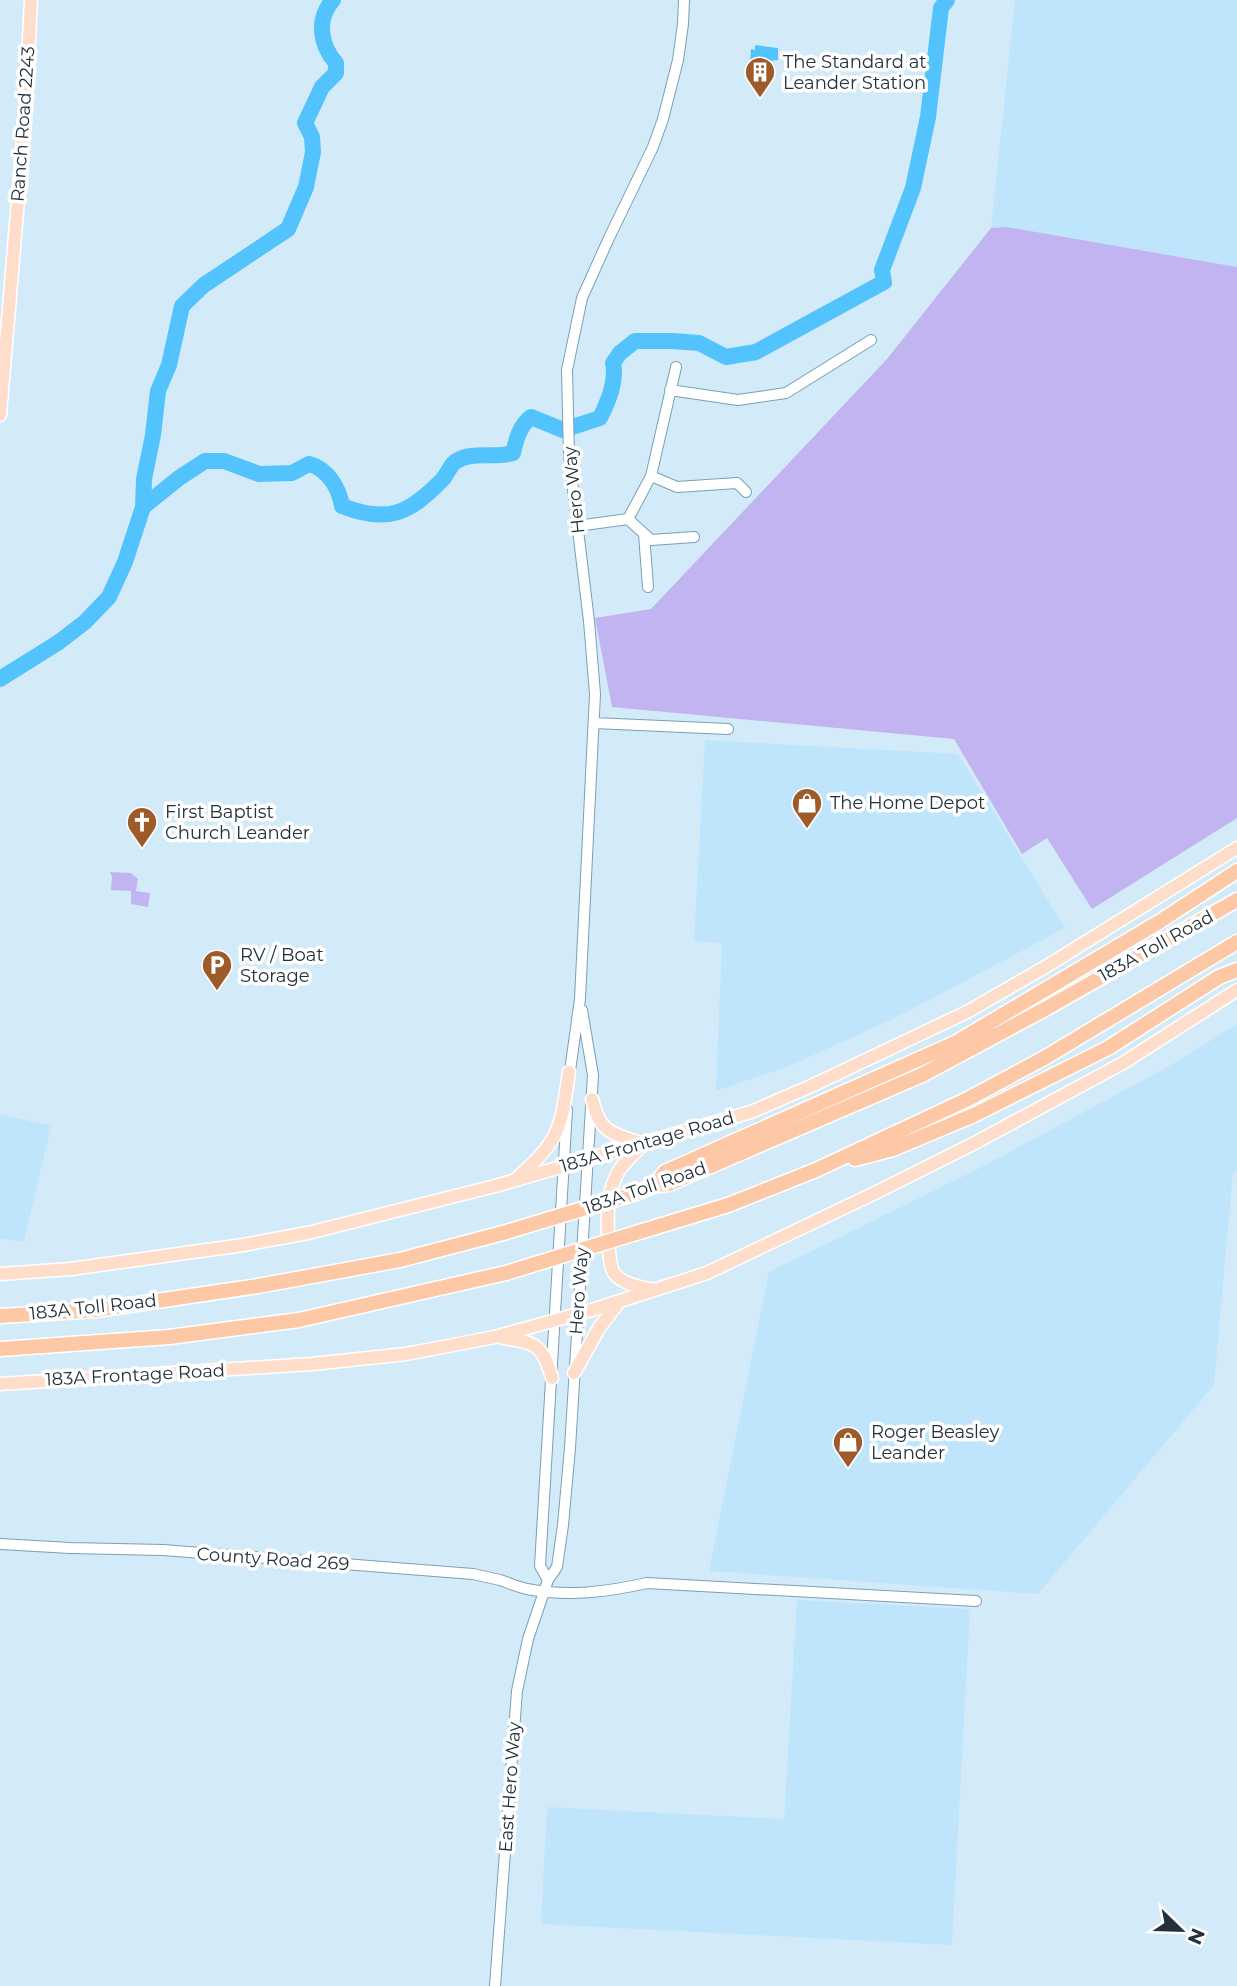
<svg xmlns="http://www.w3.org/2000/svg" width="1237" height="1986" font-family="Montserrat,sans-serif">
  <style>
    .built { fill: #bfe5fc }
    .green { fill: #c1b4f0 }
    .water { fill: #52c3fd }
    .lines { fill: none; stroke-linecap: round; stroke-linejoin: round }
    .river { stroke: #52c3fd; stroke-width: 16 }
    .minor-casing { stroke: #7a9fb6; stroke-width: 12 }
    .major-casing { stroke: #fff; stroke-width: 15 }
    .highway-casing { stroke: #fff; stroke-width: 17 }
    .minor { stroke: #fff; stroke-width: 10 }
    .major { stroke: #fedeca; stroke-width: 12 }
    .highway { stroke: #fdc8a6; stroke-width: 14 }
    .highway-bridge-casing { stroke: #fff; stroke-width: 17; stroke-linecap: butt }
    .highway-bridge { stroke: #fdc8a6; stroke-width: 14 }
    .labels { text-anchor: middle; stroke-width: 7; stroke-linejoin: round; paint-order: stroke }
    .poi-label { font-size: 18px; fill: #22313b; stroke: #fff; text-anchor: start }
    .street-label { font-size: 18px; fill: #22313b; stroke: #fff }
  </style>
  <rect width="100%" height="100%" fill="#d3ebf9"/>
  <path class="built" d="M1015,0h222v267l-230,-40 -16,1z
    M705,740l253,14 107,174 -170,90 -106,48 -73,25 6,-148 -28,-2z
    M1237,1024v147l-4,1 -19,213 -176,209 -329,-23 60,-299 209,-103 188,-101z
    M0,1114l51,12 -27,115 -24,-2z
    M797,1600l173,9 -18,336 -411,-21 6,-117 237,12z"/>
  <path class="green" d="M1007,227l230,40v551l-145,91 -45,-71 -25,16 -68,-115 -342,-32 -17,-89 56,-9 236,-250 104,-131z
    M110,872l21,1 7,6 -2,12 14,2 -2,14 -17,-3v-13l-20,-1 1,-13z"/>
  <path class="water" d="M755,45l23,3v12l-28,3 1,-14 4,1z"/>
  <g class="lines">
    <path class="river" d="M143,507l36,-29 26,-17h19l35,13 33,-1 17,-9c19,5 30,24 33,42 46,18 67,8 101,-27 4,-5 7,-13 12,-17 16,-12 41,-3 58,-9 3,-13 7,-28 18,-36l32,13 37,-12c8,-16 17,-37 13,-55l7,-10 15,-12h37l27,2 27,14 30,-5 128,-70 -2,-12 31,-82 15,-71 13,-109 6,-8
      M0,679l59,-37 26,-20 24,-25 16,-35 18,-55 1,-28 9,-44 5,-44 11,-26 13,-59 22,-21 84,-56 18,-42 7,-35 -1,-15 -7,-14 17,-36 14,-14v-10c-16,-18 -20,-44 -3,-63"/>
    <g class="minor-casing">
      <path id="minor" d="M670,390l68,10 48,-7 85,-53
        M651,476l26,11 60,-4 9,9
        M628,519l23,21 43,-3
        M577,526l51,-7 23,-43 25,-109
        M644,534l4,53
        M594,723l134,6
        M569,1078l11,-79 15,-305 -6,-73 -20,-165 -2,-86 15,-72 27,-60 44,-91 10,-28 15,-59 5,-36 1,-24
        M0,1544l70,4 93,2 310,24c9,2 18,4 27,6 9,3 17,7 27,9 41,8 80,3 120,-6l329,18
        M548,1580l-8,-14 27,-456
        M495,1986l22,-295 11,-52 20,-59 9,-13 6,-42 7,-77 23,-373 -11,-65"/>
    </g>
    <g class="major-casing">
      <path id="major" d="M0,415l25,-299 6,-116
        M592,1099c8,35 20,34 51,45
        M643,1144c-8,9 -19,18 -25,28 -4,8 -7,17 -9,26 -2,13 -2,65 5,75 9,12 27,14 40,17
        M518,1177c43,-37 43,-51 51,-105
        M0,1274l71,-5 172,-24 65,-12 187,-47 256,-74 58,-25 158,-75 80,-46 190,-118
        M503,1338c32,4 40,7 49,40
        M574,1373l25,-45 20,-26
        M0,1384l312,-20 94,-10 89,-17 97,-27 115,-37 170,-81 94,-47 152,-82 114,-73"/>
    </g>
    <g class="highway-casing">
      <path id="highway" d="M855,1159l38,-10 81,-34 134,-67 111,-71 18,-7
        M655,1185l10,-13 290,-129 204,-121 78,-51
        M639,1192l16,-7 14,-1 253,-109 123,-66 192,-109
        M636,1233l92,-28 88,-35 152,-71 78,-42 191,-115
        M0,1316l96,-6 162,-24 142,-26 103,-27
        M0,1349l169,-12 130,-17 207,-47"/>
    </g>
    <use href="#minor" class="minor"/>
    <use href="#major" class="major"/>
    <use href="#highway" class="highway"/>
    <g class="highway-bridge-casing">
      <path id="highway-bridge" d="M503,1233l136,-41
        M506,1273l130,-40"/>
    </g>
    <use href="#highway-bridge" class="highway-bridge"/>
  </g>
  <defs>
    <g id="building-pin" transform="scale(1.575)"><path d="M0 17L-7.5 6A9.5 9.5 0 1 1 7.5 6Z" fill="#9d5b29" stroke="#fff"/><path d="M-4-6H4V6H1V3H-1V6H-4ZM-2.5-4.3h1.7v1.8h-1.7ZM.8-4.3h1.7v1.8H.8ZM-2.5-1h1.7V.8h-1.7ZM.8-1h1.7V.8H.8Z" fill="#fff"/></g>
    <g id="shop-pin" transform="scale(1.575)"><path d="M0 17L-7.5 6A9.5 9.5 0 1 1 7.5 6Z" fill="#9d5b29" stroke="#fff"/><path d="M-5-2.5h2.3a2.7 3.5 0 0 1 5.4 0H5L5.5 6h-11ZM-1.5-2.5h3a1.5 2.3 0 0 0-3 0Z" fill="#fff"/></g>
    <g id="church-pin" transform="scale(1.575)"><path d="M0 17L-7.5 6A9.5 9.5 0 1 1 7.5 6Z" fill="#9d5b29" stroke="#fff"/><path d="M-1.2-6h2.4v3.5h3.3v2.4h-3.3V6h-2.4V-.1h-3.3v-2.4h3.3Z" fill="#fff"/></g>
    <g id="parking-pin" transform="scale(1.575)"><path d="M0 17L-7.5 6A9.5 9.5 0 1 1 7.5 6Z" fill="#9d5b29" stroke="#fff"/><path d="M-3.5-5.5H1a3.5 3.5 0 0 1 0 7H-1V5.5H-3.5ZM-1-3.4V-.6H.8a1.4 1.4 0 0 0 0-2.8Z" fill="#fff"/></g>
  </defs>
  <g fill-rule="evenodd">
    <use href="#building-pin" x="760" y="72"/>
    <use href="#shop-pin" x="807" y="803"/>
    <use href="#church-pin" x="142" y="822"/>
    <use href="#parking-pin" x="217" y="965"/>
    <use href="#shop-pin" x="848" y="1442"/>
  </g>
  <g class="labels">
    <g class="poi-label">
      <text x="783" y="68">The Standard at<tspan x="783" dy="21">Leander Station</tspan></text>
      <text x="830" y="809">The Home Depot</text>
      <text x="165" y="818">First Baptist<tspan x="165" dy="21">Church Leander</tspan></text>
      <text x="240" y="961">RV / Boat<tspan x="240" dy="21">Storage</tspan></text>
      <text x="871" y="1438">Roger Beasley<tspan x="871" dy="21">Leander</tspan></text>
    </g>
    <g class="street-label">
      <text transform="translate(23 124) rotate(-86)" y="6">Ranch Road 2243</text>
      <text transform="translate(574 490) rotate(-96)" y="6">Hero Way</text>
      <text transform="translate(1156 946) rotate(-29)" y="6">183A Toll Road</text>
      <text transform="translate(647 1142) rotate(-16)" y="6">183A Frontage Road</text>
      <text transform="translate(645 1188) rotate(-19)" y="6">183A Toll Road</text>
      <text transform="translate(579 1291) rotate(-86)" y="6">Hero Way</text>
      <text transform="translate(93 1307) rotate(-6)" y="6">183A Toll Road</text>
      <text transform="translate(135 1375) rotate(-3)" y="6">183A Frontage Road</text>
      <text transform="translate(273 1559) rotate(4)" y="6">County Road 269</text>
      <text transform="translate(510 1787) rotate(-86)" y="6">East Hero Way</text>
    </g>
  </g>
  <g transform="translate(1181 1930) rotate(113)" stroke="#ffffff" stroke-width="5" paint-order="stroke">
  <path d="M0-5L12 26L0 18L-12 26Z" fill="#22313b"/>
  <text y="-10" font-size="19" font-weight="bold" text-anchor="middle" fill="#22313b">N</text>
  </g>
</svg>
